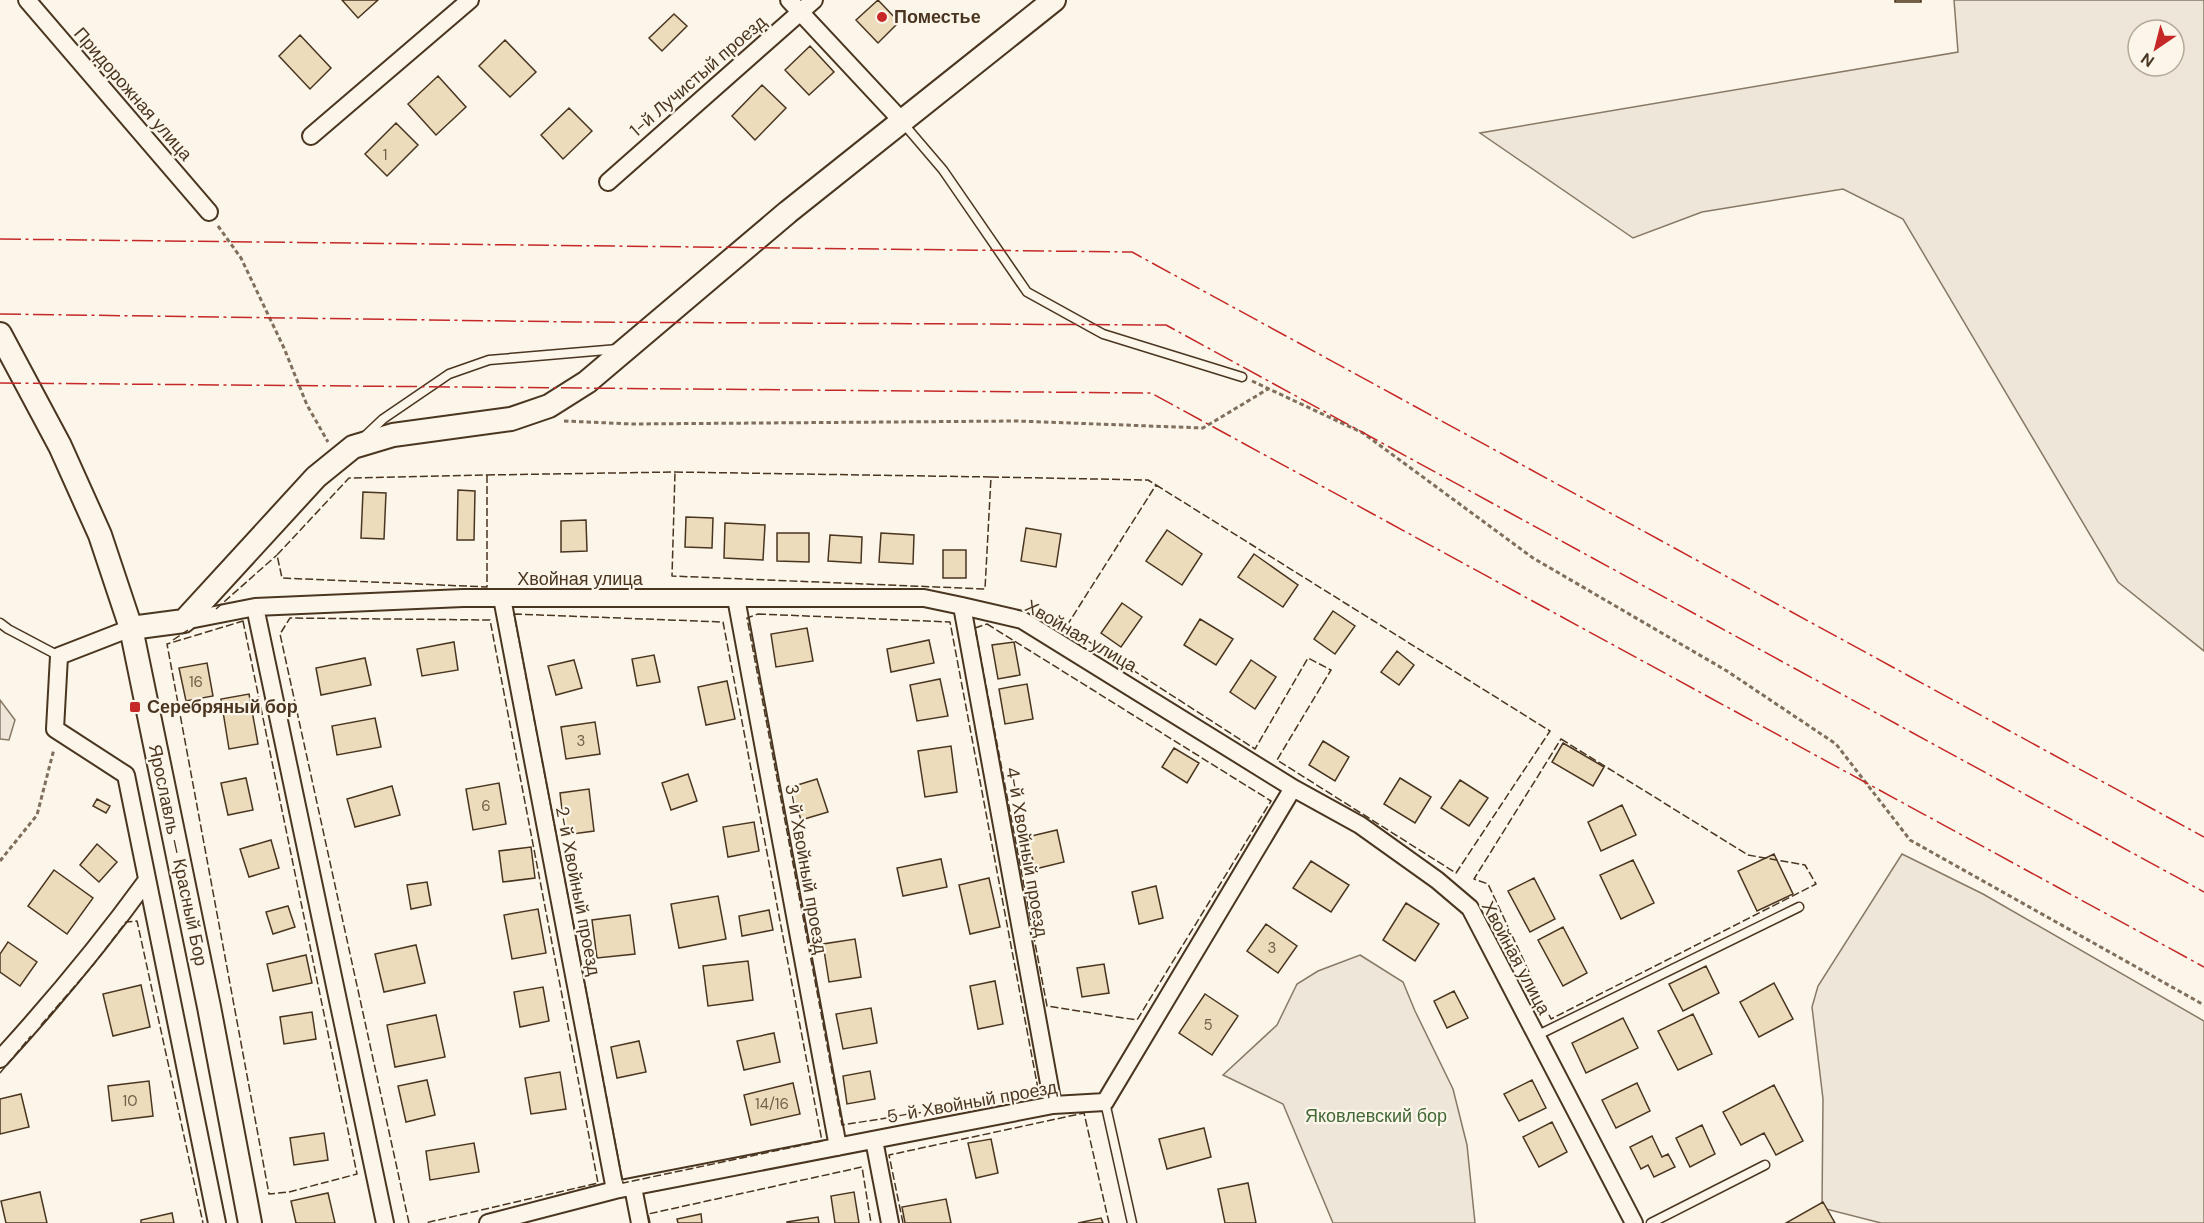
<svg xmlns="http://www.w3.org/2000/svg" width="2204" height="1223" font-family="'DM Sans',sans-serif">
  <style>
    .green { fill: #ede6d9; stroke: #887966; stroke-width: 1.5; fill-rule: evenodd }
    .building { fill: #ecdcbc; stroke: #4a3520; stroke-width: 1.5 }
    .lines { fill: none; stroke-linecap: round; stroke-linejoin: round }
    .lane-casing { stroke: #4a3520; stroke-width: 11 }
    .street-casing { stroke: #4a3520; stroke-width: 20 }
    .secondary-casing { stroke: #4a3520; stroke-width: 26 }
    .path { stroke: #7f6f5c; stroke-width: 3; stroke-dasharray: 4.5 3; stroke-linecap: butt }
    .lane { stroke: #fbf6e9; stroke-width: 8 }
    .street { stroke: #fbf6e9; stroke-width: 16 }
    .secondary { stroke: #fbf6e9; stroke-width: 22 }
    .fence { stroke: #4a3520; stroke-width: 1.5; stroke-dasharray: 8 3; stroke-linecap: butt }
    .power { stroke: #c62828; stroke-width: 1.5; stroke-dasharray: 21 4.5 3 4.5; stroke-linecap: butt }
    .poi-dot { fill: #c62828; stroke: #fbf6e9; stroke-width: 2 }
    .labels { text-anchor: middle; stroke-width: 4.5; stroke-linejoin: round; paint-order: stroke }
    .number-label { font-size: 15px; fill: #725f47 }
    .poi-label { font-size: 18px; font-weight: bold; fill: #4a3520; stroke: #fbf6e9; text-anchor: start }
    .street-label { font-size: 18px; fill: #4a3520; stroke: #fbf6e9 }
    .park-label { font-size: 18px; fill: #436837; stroke: #fbf6e9 }
  </style>
  <rect width="100%" height="100%" fill="#fbf6e9"/>
  <path class="green" d="M1954,0h250v651l-86,-69 -215,-363 -60,-30 -141,23 -69,26 -153,-105 478,-81zM2138,30h36v36h-36z
    M0,700l15,20 -6,20 -9,-1z
    M1902,854l81,40 221,127v202h-323l-59,-15 1,-109 -11,-92 6,-21z
    M1360,955l43,27 12,29 38,78 14,56 8,78h-142l-50,-119 -60,-29 54,-50 20,-41 21,-13z"/>
  <path class="building" d="M342,0h36l-20,18z
    M878,0l21,22 -21,21 -22,-23z
    M1895,0h26v2h-26z
    M674,14l13,12 -25,25 -13,-13z
    M300,35l31,33 -21,21 -31,-33z
    M505,40l31,32 -26,25 -31,-31z
    M810,46l24,26 -25,23 -24,-25z
    M438,76l28,31 -30,28 -28,-31z
    M762,85l24,23 -31,32 -23,-24z
    M569,108l23,23 -29,28 -22,-24z
    M396,123l22,22 -31,31 -22,-22z
    M458,490l17,1 -1,49h-17z
    M363,492l23,1 -2,46 -23,-1z
    M686,517l27,1 -1,30 -27,-1z
    M586,520l1,31 -26,1v-31z
    M725,523l40,2 -2,35 -39,-2z
    M1026,528l35,6 -5,33 -35,-6z
    M1167,530l35,24 -20,31 -36,-24z
    M777,533h32v29l-32,-1z
    M881,533l33,2 -1,29 -34,-2z
    M830,535l32,2 -1,26 -33,-2z
    M943,550h23v28h-23z
    M1254,554l44,31 -15,22 -45,-30z
    M1122,603l20,14 -21,30 -20,-14z
    M1333,611l22,15 -20,28 -21,-15z
    M1200,619l33,20 -17,26 -32,-20z
    M807,628l6,33 -37,6 -5,-33z
    M929,640l5,23 -43,9 -4,-23z
    M454,642l4,28 -36,6 -5,-27z
    M1014,642l6,33 -22,4 -6,-34z
    M1397,651l17,14 -15,20 -18,-13z
    M654,655l6,27 -23,4 -5,-27z
    M365,658l6,27 -50,10 -5,-27z
    M574,660l8,28 -26,7 -8,-29z
    M1251,660l25,17 -21,32 -25,-17z
    M207,663l6,33 -27,5 -7,-33z
    M940,679l8,37 -31,5 -7,-36z
    M727,681l8,38 -29,6 -8,-38z
    M1027,684l6,35 -28,5 -6,-35z
    M249,694l9,50 -29,5 -8,-50z
    M375,718l6,29 -44,8 -5,-29z
    M595,722l5,32 -34,5 -5,-32z
    M1323,741l26,16 -14,24 -26,-16z
    M1563,743l41,24 -11,19 -41,-24z
    M951,746l6,46 -32,5 -7,-46z
    M1174,748l25,15 -12,20 -25,-16z
    M688,774l9,27 -26,9 -9,-27z
    M246,778l7,32 -25,5 -7,-32z
    M1400,778l31,19 -16,26 -31,-19z
    M817,779l11,33 -27,8 -10,-33z
    M1460,780l28,18 -19,28 -28,-18z
    M499,783l7,41 -33,6 -7,-41z
    M392,786l8,29 -45,12 -8,-28z
    M589,789l5,42 -29,4 -5,-42z
    M97,799l13,7 -4,7 -13,-7z
    M1622,805l14,30 -35,16 -13,-29z
    M754,822l5,29 -31,6 -5,-30z
    M1057,830l7,32 -29,7 -8,-32z
    M271,840l8,28 -30,9 -9,-28z
    M97,844l20,18 -18,20 -19,-17z
    M531,847l4,31 -32,4 -4,-31z
    M1774,854l19,40 -36,17 -19,-40z
    M941,859l6,28 -44,9 -6,-28z
    M1633,860l21,43 -33,16 -21,-44z
    M1311,861l38,24 -18,27 -38,-24z
    M54,870l39,28 -26,36 -39,-28z
    M989,878l11,49 -30,7 -11,-49z
    M1534,878l21,41 -25,13 -22,-41z
    M427,882l4,23 -20,4 -4,-24z
    M1156,886l7,32 -24,6 -7,-32z
    M718,896l8,43 -47,9 -8,-44z
    M1406,903l33,21 -24,37 -32,-21z
    M288,906l7,21 -22,7 -7,-22z
    M538,909l8,44 -34,6 -8,-44z
    M769,910l4,20 -31,6 -3,-20z
    M630,915l5,39 -38,4 -5,-38z
    M1266,924l31,22 -19,27 -31,-22z
    M1563,927l24,46 -24,13 -25,-46z
    M855,939l6,38 -32,5 -6,-38z
    M8,942l29,20 -17,24 -20,-14v-18z
    M416,945l9,38 -41,9 -9,-38z
    M306,955l6,28 -39,8 -6,-27z
    M748,961l5,39 -45,6 -5,-40z
    M1104,964l5,29 -27,4 -5,-29z
    M1706,966l13,27 -36,18 -14,-27z
    M995,981l8,43 -25,5 -8,-43z
    M1774,983l19,36 -34,18 -19,-35z
    M141,985l9,42 -37,9 -10,-42z
    M543,987l6,34 -29,6 -6,-35z
    M1454,991l14,27 -21,10 -13,-27z
    M1205,994l33,22 -26,39 -33,-22z
    M871,1008l6,35 -34,6 -7,-35z
    M312,1012l4,27 -32,5 -4,-27z
    M1693,1014l19,40 -34,16 -20,-39z
    M436,1015l9,42 -50,10 -8,-42z
    M1623,1018l15,30 -52,25 -14,-30z
    M774,1033l6,29 -36,8 -7,-29z
    M639,1041l7,31 -29,6 -6,-31z
    M870,1071l5,28 -28,5 -4,-28z
    M560,1072l6,37 -35,5 -6,-36z
    M427,1080l8,35 -29,7 -8,-36z
    M1532,1080l14,28 -27,13 -15,-27z
    M149,1081l4,35 -41,5 -4,-35z
    M793,1083l7,31 -49,11 -7,-30z
    M1637,1083l13,28 -34,17 -14,-28z
    M1774,1085l29,56 -27,14 -12,-22 -23,12 -18,-33z
    M21,1094l8,33 -29,7v-35z
    M1552,1122l15,30 -28,15 -16,-30z
    M1702,1125l13,29 -25,13 -14,-29z
    M1204,1128l7,29 -44,12 -8,-30z
    M324,1133l4,27 -34,5 -4,-27z
    M1652,1136l10,21 6,-3 7,13 -21,10 -6,-12 -7,4 -11,-22z
    M991,1139l7,34 -22,5 -8,-35z
    M474,1143l5,29 -49,8 -4,-29z
    M1248,1183l8,40h-31l-7,-34z
    M40,1192l7,31h-41l-5,-22z
    M854,1192l5,31h-24l-4,-27z
    M328,1193l7,30h-39l-5,-22z
    M946,1199l5,24h-46l-3,-16z
    M1823,1202l12,21h-49z
    M172,1213l2,10h-33v-3z
    M701,1214l1,9h-24l-1,-4z
    M818,1217l1,6h-32v-1z
    M1101,1218l2,5h-25z"/>
  <g class="lines">
    <g class="lane-casing">
      <path id="lane" d="M902,122l41,48 84,122 76,42 139,43
        M364,437l19,-18 66,-45 40,-14 129,-11
        M0,623l8,6 51,27
        M1536,1036l263,-129
        M1105,1102l27,121
        M1651,1223l114,-58"/>
    </g>
    <g class="street-casing">
      <path id="street" d="M27,0l182,212
        M789,0l112,120
        M311,136l159,-136
        M608,182l206,-182
        M502,598l113,592
        M736,598l102,549
        M962,606l91,499
        M255,607l130,616
        M184,621l71,-14 208,-9h461l38,8 60,14 271,168 67,37 77,55 33,28 164,315
        M131,628l-72,28 -4,73 71,46 91,448
        M0,1059c52,-57 102,-117 147,-179
        M874,1140l16,83
        M633,1187l7,36
        M488,1223l127,-33 438,-85 52,-3 188,-314"/>
    </g>
    <g class="secondary-casing">
      <path id="secondary" d="M0,334l60,112 40,89 31,93 78,379 41,216
        M131,628l53,-7 132,-144 37,-30 40,-12 118,-16 38,-13 38,-24 201,-170 266,-212"/>
    </g>
    <path class="path" d="M218,226l23,32 43,90 23,57 21,37
      M1252,381l111,52 170,125 194,113 109,73 74,96 294,165
      M564,421l68,3 385,-3 186,7 65,-39
      M0,861l37,-46 17,-66"/>
    <use href="#lane" class="lane"/>
    <use href="#street" class="street"/>
    <use href="#secondary" class="secondary"/>
    <path class="fence" d="M675,472l316,5 -6,112 -313,-13z
      M487,475v112l-205,-9 -5,-23 72,-77z
      M487,475l188,-3
      M991,477l157,3 8,5
      M1156,485l394,246 -94,142 -179,-113 54,-90 -23,-12 -53,91 -189,-122z
      M216,609l61,-54
      M514,614l209,8 99,519 -199,42z
      M758,614l192,8 89,472 -197,31 -95,-507z
      M243,621l114,553 -68,18 -20,2 -102,-550z
      M987,624l284,177 -134,219 -90,-14 -72,-378z
      M173,640l15,-10
      M1561,739l187,116 57,10 11,19 -265,135 -63,-135 -14,-5z
      M41,1025l53,-61 32,-42 11,-1 66,302
      M0,1073l31,-37
      M409,1223l-129,-589 10,-16 200,2 108,563 -173,40
      M650,1223l-2,-9 214,-47 9,56
      M903,1223l-14,-68 195,-42 25,110"/>
    <path class="power" d="M0,239l1132,13 1072,585
      M0,314l578,8 588,3 1038,567
      M0,383l1151,10 1053,574"/>
  </g>
  <g class="poi-dot">
    <circle cx="882" cy="17" r="6"/>
    <rect x="129" y="701" width="12" height="12" rx="3"/>
  </g>
  <g class="labels">
    <g class="number-label">
      <text x="385" y="160">1</text>
      <text x="196" y="687">16</text>
      <text x="581" y="746">3</text>
      <text x="486" y="811">6</text>
      <text x="1272" y="953">3</text>
      <text x="1208" y="1030">5</text>
      <text x="130" y="1106">10</text>
      <text x="772" y="1109">14/16</text>
    </g>
    <g class="poi-label">
      <text x="894" y="23">Поместье</text>
      <text x="147" y="713">Серебряный бор</text>
    </g>
    <g class="street-label">
      <text transform="translate(698 76) rotate(-41)" y="6">1-й Лучистый проезд</text>
      <text transform="translate(133 94) rotate(49)" y="6">Придорожная улица</text>
      <text x="580" y="585">Хвойная улица</text>
      <text transform="translate(1081 636) rotate(30)" y="6">Хвойная улица</text>
      <text transform="translate(1027 852) rotate(80)" y="6">4-й Хвойный проезд</text>
      <text transform="translate(178 855) rotate(78)" y="6">Ярославль — Красный Бор</text>
      <text transform="translate(806 869) rotate(80)" y="6">3-й Хвойный проезд</text>
      <text transform="translate(578 891) rotate(79)" y="6">2-й Хвойный проезд</text>
      <text transform="translate(1516 958) rotate(62)" y="6">Хвойная улица</text>
      <text transform="translate(972 1102) rotate(-10)" y="6">5-й Хвойный проезд</text>
    </g>
    <g class="park-label">
      <text x="1376" y="1122">Яковлевский бор</text>
    </g>
  </g>
  <g transform="translate(2156 48) rotate(215)"><circle r="28" fill="#fbf6e9" stroke="#b4a999" stroke-width="1.5"/>
  <path d="M0-4.5L10 22L0 15L-10 22Z" fill="#c62828"/>
  <text y="-9" font-size="16" font-weight="bold" text-anchor="middle" fill="#4a3520">N</text>
  </g>
</svg>
